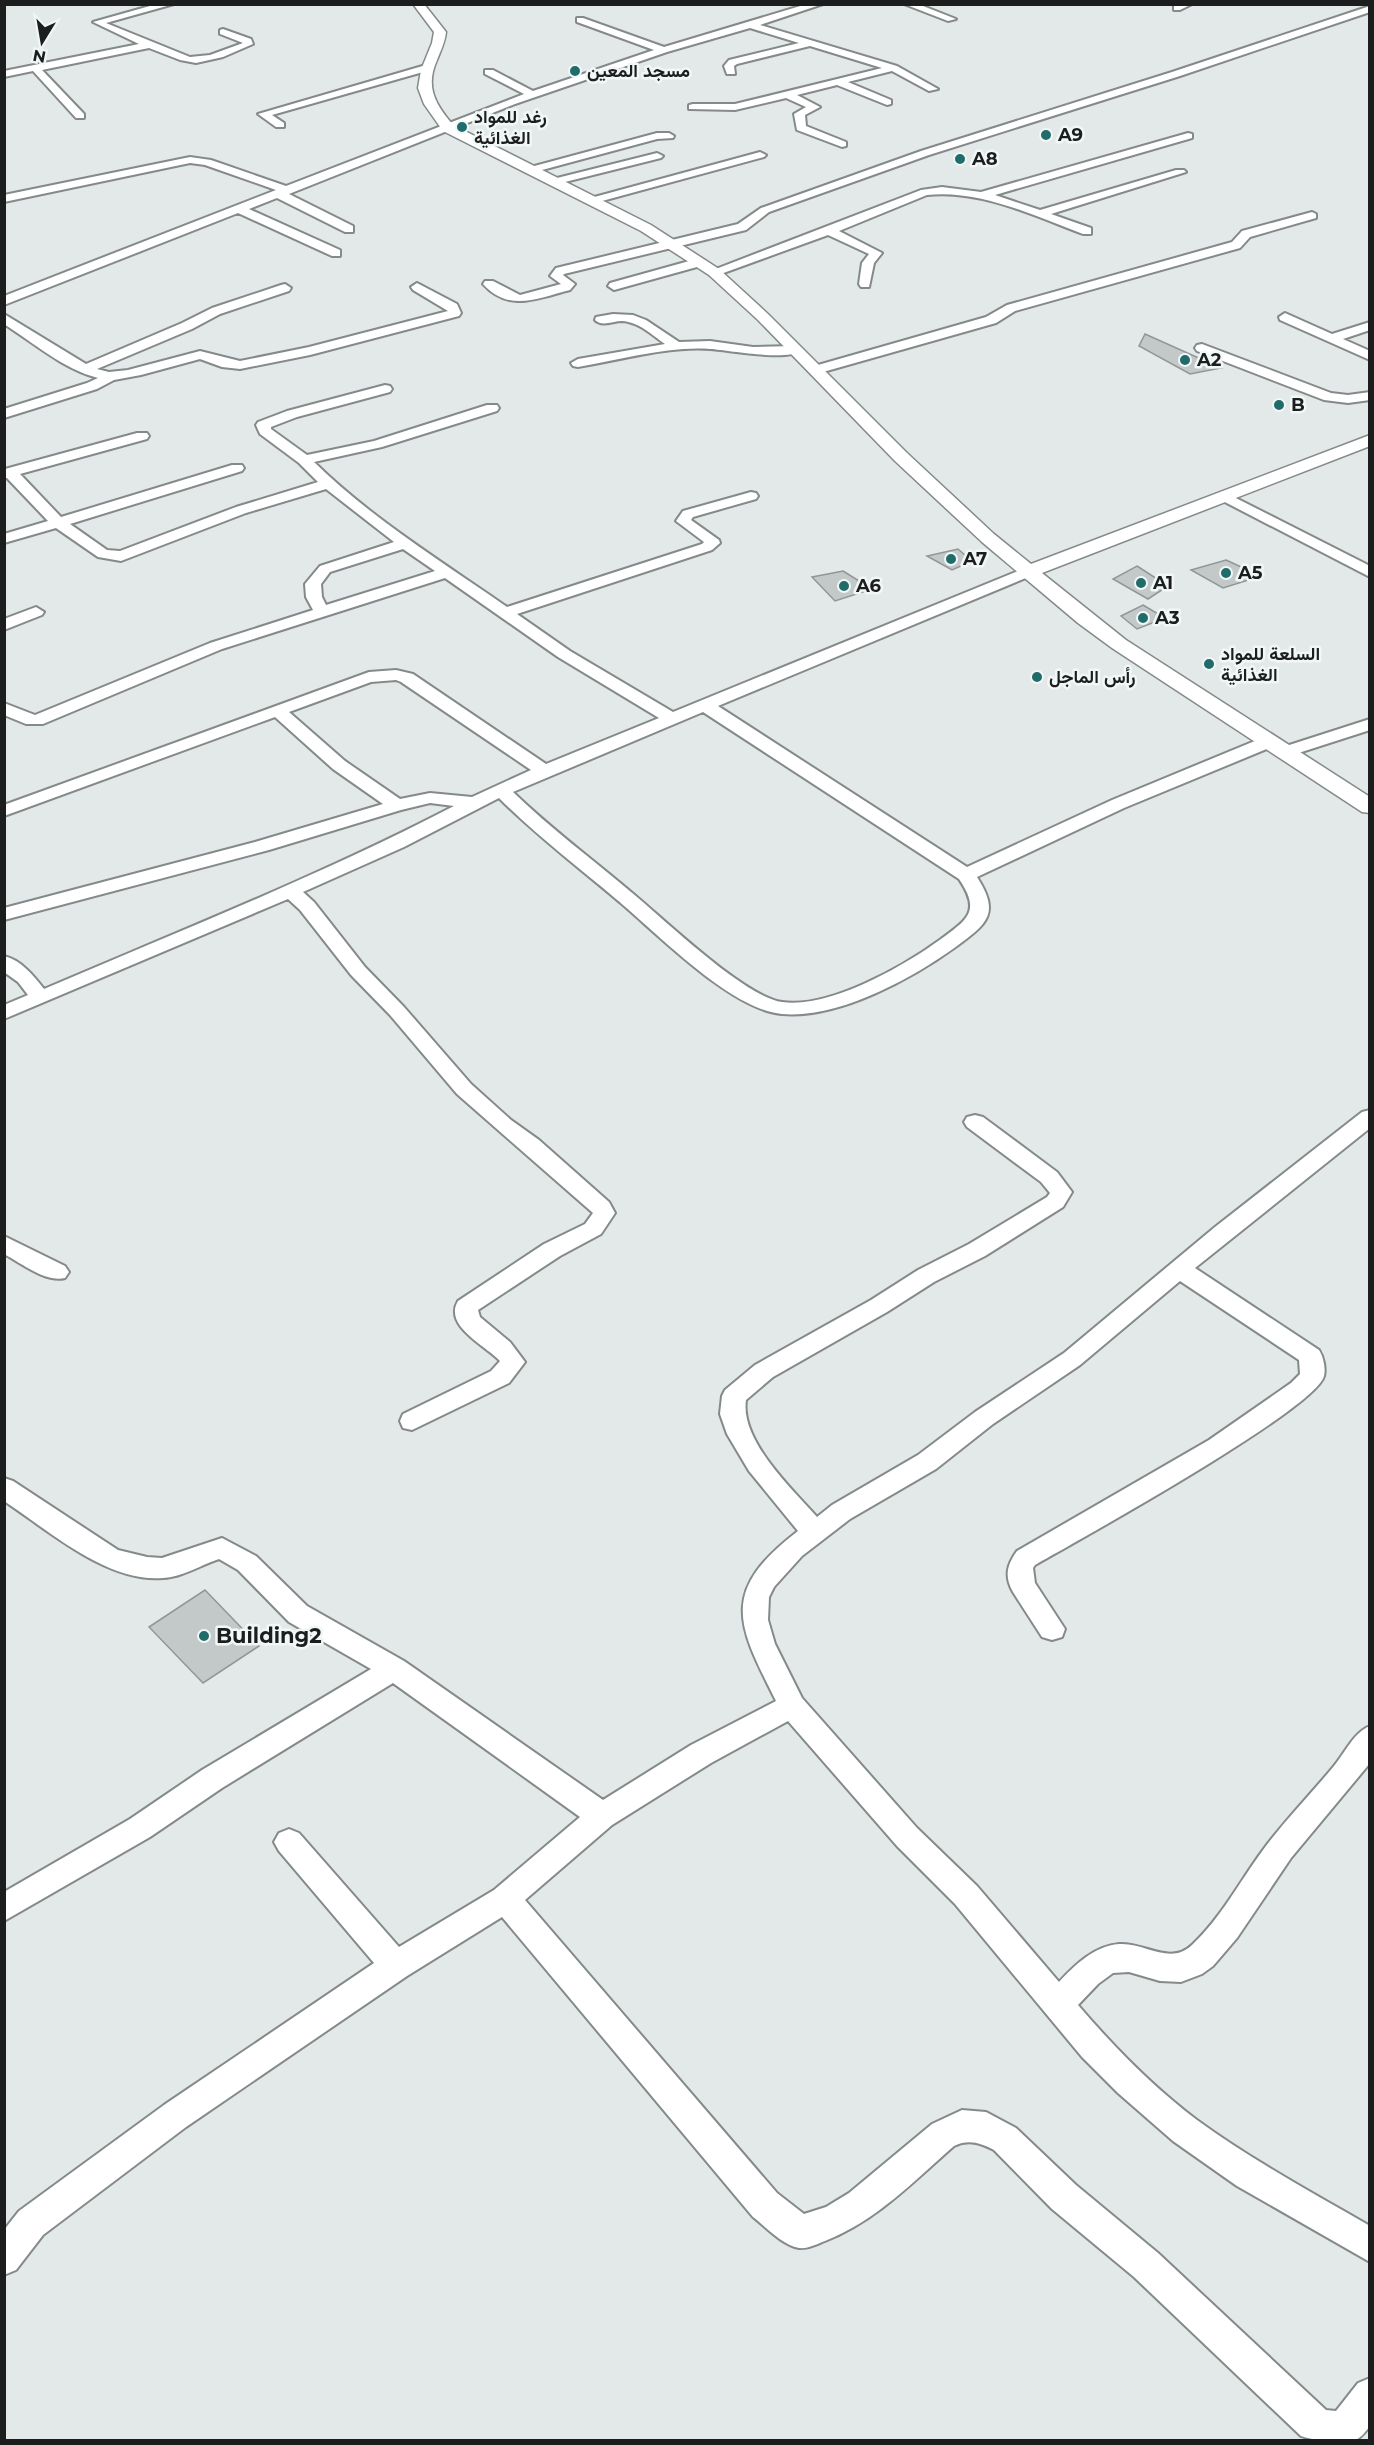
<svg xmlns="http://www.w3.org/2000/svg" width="1374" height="2445" font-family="Montserrat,Vazirmatn,sans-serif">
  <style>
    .building { fill: #c3c9c9; stroke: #919696; stroke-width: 1.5 }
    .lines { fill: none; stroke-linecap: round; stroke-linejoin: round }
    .minor-casing { stroke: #848a89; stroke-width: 4 }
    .tertiary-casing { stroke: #848a89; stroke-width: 3 }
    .minor { fill: #fff; fill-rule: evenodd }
    .tertiary { fill: #fff; fill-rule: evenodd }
    .poi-dot { fill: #206c6a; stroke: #f1f7f6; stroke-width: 2 }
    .labels { text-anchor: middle; stroke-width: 5; stroke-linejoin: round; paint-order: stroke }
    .far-poi-label { font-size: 18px; font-weight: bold; fill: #1c1e1e; stroke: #f1f7f6; text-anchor: start }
    .poi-label { font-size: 21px; font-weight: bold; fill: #1c1e1e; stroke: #f1f7f6; text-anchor: start }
  </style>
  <rect width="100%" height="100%" fill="#e3e9e9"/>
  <path class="building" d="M1145,334l76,34 -31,6 -51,-28z
    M958,549l14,12 -20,9 -25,-14z
    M1226,560l35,16 -38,12 -32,-18z
    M1137,566l31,20 -20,13 -35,-20z
    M843,571l29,18 -37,12 -23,-24z
    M1143,605l22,13 -28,11 -16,-13z
    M205,1590l54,56 -56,37 -54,-56z"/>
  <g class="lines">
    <g class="minor-casing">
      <path id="minor" d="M157,4h17l-68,19 84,34 20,-2 33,-12 -23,-9v-4l3,-1 28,10 2,5 -30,13 -27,6 -16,-3 -31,-12 -107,22 42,44v4h-8l-43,-47 -29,6v-6l135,-27 -46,-22z
        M807,4h16l-63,21 137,41 41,23 -9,2 -37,-20 -44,11 43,18v4l-4,1 -50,-20 -40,10 23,12 -15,8 1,11 40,16v4l-4,1 -45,-17 -3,-16 12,-7 -20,-9 -51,12 -46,-1v-4l4,-1h42l147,-36 -72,-22 -73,18 -3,2 1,8h-8l-3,-8 5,-6 70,-17 -49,-15 -83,24 -152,52 -226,90 64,32v6h-8l-68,-34 -28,11 91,41v6h-8l-94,-43 -234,92v-9l272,-106 -71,-25 -15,-2 -186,39v-7l186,-38 21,3 75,26 238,-92 -39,-20v-4h8l40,21 121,-41 -77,-28v-4h6l81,29z
        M904,4h14l38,15 -8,2z
        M1178,4h14l-12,6h-6v-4z
        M1370,6v6l-190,64 -251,79 -160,57 -23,18 -182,44 -1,1 12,9 -5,6c-32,8 -61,23 -87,-6l2,-3h8l27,14 41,-11 -11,-8 6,-8 182,-44 23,-16 160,-57 251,-79z
        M426,65l5,3 -1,2 -158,45 12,8v4h-8l-18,-13z
        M657,133h12l5,3 -1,2 -16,1 -126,34 -6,-3 2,-2z
        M1188,133l4,1v4l-197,57 45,15 136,-40h8l2,2 -135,42 40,14v6h-8c-48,-18 -104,-45 -156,-39l-88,36 43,22 -8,10 -5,24h-8l-2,-3 3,-21 7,-9 -41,-19 -110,40h-8l-2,-3 213,-82 21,-3 39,5z
        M760,152l6,3 -2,2 -173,47 -6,-3 2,-2z
        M657,153l6,3 -2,2 -108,27 -6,-3 2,-2z
        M1312,212l4,2v4l-66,19 -10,11 -225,63 -19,12 -180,51 -7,-4 2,-3 175,-50 21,-12 225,-63 10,-11z
        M700,258l6,4 -2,3 -90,25 -6,-4 2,-3z
        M417,283l40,21 4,9 -2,3 -149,39 -70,14 -18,-2 -22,-8 -59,16 -27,5 -17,9 -93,29v-9l83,-26 11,-5c-35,-9 -64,-35 -94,-54v-10l82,50 96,-41 30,-15 69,-23 4,-1 6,4 -2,3 -69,23 -28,15 -95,40 12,3 19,-2 72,-19 40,10 69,-14 139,-36 -35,-21 -2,-3z
        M1285,313l47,21 38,-12v8l-27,9 27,12v9l-90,-40 -1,-3z
        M613,314l20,1 13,5 33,22 31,-1 43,6 41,-1 7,4c-13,12 -72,0 -91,-1 -43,-3 -89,11 -132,18l-5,-1 -2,-3 7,-4 87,-15c-13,-9 -26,-22 -43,-23 -9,0 -20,6 -27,-1l1,-3z
        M1202,344l129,49 17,2 22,-3v8l-22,3 -24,-3 -127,-49 -2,-3 2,-3z
        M385,385l5,1 2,3 -2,3 -93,25 -26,10v2l36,26 67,-14 113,-36h10l2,3 -2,3 -115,36 -68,15c57,56 127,99 193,145l195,-63 2,-2 -28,-21 7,-10 68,-19 5,1 2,3 -2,3 -63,18 -2,3 28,20 1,3 -8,7 -195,64 53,37 103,61 350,-143h10l3,3 -3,3 -315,131 249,161 145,-67 150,-62h12l3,4 -3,4 -150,62 -147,69c23,36 11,46 -20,69 -44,32 -118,73 -175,68 -51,-4 -126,-82 -166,-115 -39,-33 -80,-64 -117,-101l-95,49 -101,45 11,10 51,65 39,40 67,77 40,36 28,20 70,62 6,11 -14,21 -41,22 -82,54 2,7 30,25 15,20 -16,21 -97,47 -9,-2 -3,-7 3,-7 88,-43 9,-10c-14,-15 -57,-35 -42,-60l86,-57 41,-20 8,-11 -136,-119 -67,-79 -39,-40 -51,-65 -12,-11 -284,120v-14l24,-10 -10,-13 -14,-10v-16c17,4 30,20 40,33 138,-59 277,-114 410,-183l-24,-3 -29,7 -132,40 -265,70v-12l251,-66 128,-38 -50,-35 -58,-52 -271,99v-11l365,-133 27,-2 17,4 133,90 113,-46 -101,-61 -113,-79 -223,71 -179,75h-17l-22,-9v-12l31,12 175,-72 103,-33 -7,-13 -1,-13 15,-18 74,-24 -68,-53 -80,24 -125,48 -23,-4 -42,-29 -52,15v-9l44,-13 -41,-43h-3l1,-9 132,-36h10l2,3 -2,3 -127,35 41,43 171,-52h10l2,3 -2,3 -172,53 37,26 13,1 116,-44 82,-25 -19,-19 -39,-29 -4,-9 2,-3 29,-11zM403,549l32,22 -109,34 -4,-8 -1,-13 9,-12zM396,680l5,2 130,88 -59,27 -42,-4 -30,6 -55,-38 -56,-49 82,-30zM703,712l256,167c22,32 9,40 -18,60 -37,27 -112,70 -159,63 -39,-6 -118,-83 -151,-110 -39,-33 -81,-64 -118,-100z
        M1224,492l146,74v11l-151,-78 -2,-3z
        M36,607l8,5 -2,3 -38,15v-11z
        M1370,719v11l-84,27 -6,-1 -3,-4 3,-4z
        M1370,1110v18l-175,140 124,82c4,6 7,18 5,26 -8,33 -247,165 -289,189l-2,3 2,15 30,46 -3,8 -10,3 -10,-3 -29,-45c-9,-16 -6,-27 4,-41l192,-111 82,-57 9,-9 -1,-14 -119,-79 -100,84 -87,59 -57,45 -86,50 -48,37 -28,31 -5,10 -1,23 7,24 27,54 115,130 60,58 82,96c16,-17 35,-36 60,-38 26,-2 51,22 73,1 29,-27 48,-64 71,-95 22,-30 48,-56 71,-84 11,-13 20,-34 36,-40v37l-79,95 -54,80 -24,28 -11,8 -21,8 -21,-1 -31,-9 -16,1 -15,11 -20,21c35,41 75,82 119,115 55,40 114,72 173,106v36l-133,-76 -64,-45 -55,-48 -36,-36 -127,-153 -58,-58 -109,-125 -77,42 -99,62 -87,75 252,293 27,21 22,-7 23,-14 83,-69 30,-14 24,2 30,16 60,57 82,68 168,157 10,1 22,-28 12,-5v48c-4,5 -9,12 -15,14 -13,4 -41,1 -54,-4l-167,-159 -82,-68 -58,-59c-14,-7 -25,-11 -40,-4 -40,35 -78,75 -129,95 -8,3 -17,8 -26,7 -17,-3 -33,-21 -46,-31l-251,-300 -95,59 -221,151 -143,108 -27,35 -12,5v-45l15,-19 145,-106 210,-142 -95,-112 -5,-9 5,-9 10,-4 10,4 100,114 95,-57 86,-73 -187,-134 -171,105 -72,49 -146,84v-29l126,-73 72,-49 169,-101 -82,-47 -51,-52 -19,-11c-18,6 -37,18 -56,19 -56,5 -115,-48 -159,-77v-23l9,3 105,69 29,7 15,1 60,-20 34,18 51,50 97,55 199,139 88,-55 85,-44c-39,-78 -57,-109 22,-170l-49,-60 -22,-37 -7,-20 2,-18 3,-6 30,-25 116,-65 47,-30 51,-26 78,-47 3,-4 -9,-11 -74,-55 -3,-5 3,-5 8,-2 8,2 74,55 15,20 -9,15 -78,49 -51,26 -47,30 -114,65 -27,23c-6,40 45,88 71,117l15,-12 86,-50 57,-43 89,-59 151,-126 147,-115z
        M4,1236l61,30 4,6 -4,6c-19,5 -44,-15 -61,-24z"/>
    </g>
    <g class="tertiary-casing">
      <path id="tertiary" d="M413,4h11l22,28c-1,10 -5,18 -9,28 -12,27 -2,44 16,65l198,100 68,44 49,45 139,139 87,81 37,30 339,-129v11l-328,127 84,67 244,157v16l-8,-1 -250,-164 -34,-25 -96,-81 -87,-81 -137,-141 -49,-45 -68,-44 -198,-100 -19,-27 -6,-16 3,-18 11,-27 2,-11z"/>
    </g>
    <use href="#minor" class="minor"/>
    <use href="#tertiary" class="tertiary"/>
  </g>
  <g class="poi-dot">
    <circle cx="575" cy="71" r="6"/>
    <circle cx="462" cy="127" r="6"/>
    <circle cx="1046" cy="135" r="6"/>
    <circle cx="960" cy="159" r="6"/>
    <circle cx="1185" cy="360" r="6"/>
    <circle cx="1279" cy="405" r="6"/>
    <circle cx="951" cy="559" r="6"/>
    <circle cx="1226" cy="573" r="6"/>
    <circle cx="1141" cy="583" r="6"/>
    <circle cx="844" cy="586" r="6"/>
    <circle cx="1143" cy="618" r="6"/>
    <circle cx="1209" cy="664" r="6"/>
    <circle cx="1037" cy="677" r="6"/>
    <circle cx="204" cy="1636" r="6"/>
  </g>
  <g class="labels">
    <g class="far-poi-label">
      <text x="587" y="77">مسجد المعين</text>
      <text x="474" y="123">رغد للمواد<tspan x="474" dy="21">الغذائية</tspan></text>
      <text x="1058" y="141">A9</text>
      <text x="972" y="165">A8</text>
      <text x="1197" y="366">A2</text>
      <text x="1291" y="411">B</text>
      <text x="963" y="565">A7</text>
      <text x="1238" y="579">A5</text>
      <text x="1153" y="589">A1</text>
      <text x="856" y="592">A6</text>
      <text x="1155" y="624">A3</text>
      <text x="1221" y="660">السلعة للمواد<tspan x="1221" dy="21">الغذائية</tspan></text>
      <text x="1049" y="683">رأس الماجل</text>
    </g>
    <g class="poi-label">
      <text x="216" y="1643">Building2</text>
    </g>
  </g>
  <rect width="1374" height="2445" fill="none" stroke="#1c1e1e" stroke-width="12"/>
  <g transform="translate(42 42) rotate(191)" stroke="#f1f7f6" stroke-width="4.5" paint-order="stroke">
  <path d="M0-4.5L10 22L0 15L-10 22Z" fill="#1c1e1e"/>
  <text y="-9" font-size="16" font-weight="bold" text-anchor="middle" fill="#1c1e1e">N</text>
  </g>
</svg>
